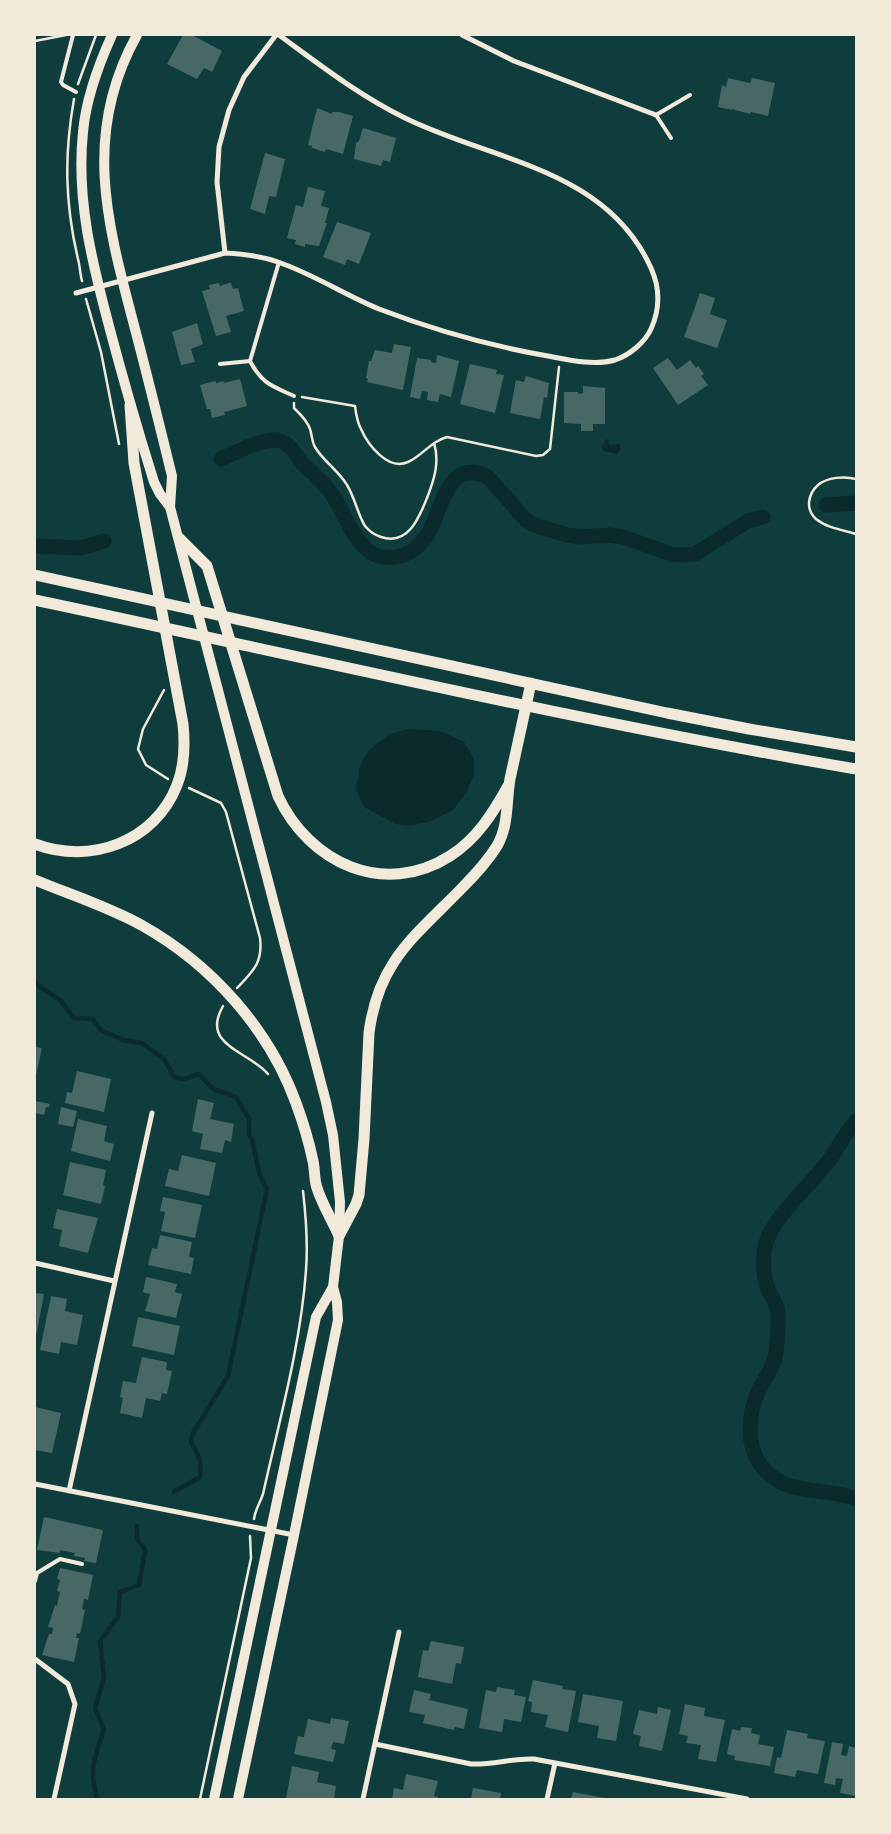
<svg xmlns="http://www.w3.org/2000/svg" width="891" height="1834" font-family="'Nunito Sans',sans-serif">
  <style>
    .water { fill: #0a2a2b }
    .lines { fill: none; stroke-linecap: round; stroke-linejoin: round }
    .stream { stroke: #0a2a2b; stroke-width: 4.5 }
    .canal { stroke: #0a2a2b; stroke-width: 15 }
    .building { fill: #486865 }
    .path { stroke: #f1e9da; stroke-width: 2.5 }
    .service { stroke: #f1e9da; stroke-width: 4 }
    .minor { stroke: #f1e9da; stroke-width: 5 }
    .secondary { stroke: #f1e9da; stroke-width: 10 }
    .primary { stroke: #f1e9da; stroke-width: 11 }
  </style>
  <rect width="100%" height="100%" fill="#0f3d3e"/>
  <path class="water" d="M606,439l3,1 -1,3 3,2 8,-1 2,5 -4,5 -13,-3 -2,-4z
    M407,729l34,2 23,11 10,17v16l-8,18 -13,17 -22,11 -21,5 -15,-2 -31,-17 -8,-17 4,-24 9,-16 19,-15z"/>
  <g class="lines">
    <path class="stream" d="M35,981l2,4 23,15 14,18 19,1 8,11 22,10 19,3 22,16 10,18 10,2 15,-5 14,15 23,8 13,22v16l3,4 8,37 7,13 -39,187 -35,57 -2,9c8,14 11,19 9,35l-26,15
      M97,1799c-8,-30 -3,-41 7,-69l-9,-22 9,-30 -4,-37 18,-24 2,-25 19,-7 6,-35 -8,-11v-13"/>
    <path class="canal" d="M221,459c16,-7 35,-18 53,-19 15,0 20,13 28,23 9,9 19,17 27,27 16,20 23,56 49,66 9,3 17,2 26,-1 10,-4 17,-11 23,-20 15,-22 19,-79 61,-58l37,42 9,6 33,10 13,2 29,-2 14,2 51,18 21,-1 53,-33 15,-4
      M826,505l30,-2
      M35,546l46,2 23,-7
      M856,1121c-11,11 -17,26 -26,38 -17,24 -56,56 -64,84 -4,14 -3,31 1,44 3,8 8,14 10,21 3,14 0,32 -1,45 -2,14 -10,23 -16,35 -11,20 -15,56 0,76 26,35 61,21 96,35"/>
  </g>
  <path class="building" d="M183,35h9l30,16 -10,21 -8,-4 -7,11 -30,-15z
    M728,78l22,5 2,-5 23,5 -7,33 -17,-4 -1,2 -18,-5v1l-14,-3 4,-22 4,2z
    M317,108l15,6v-2h7l14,4 -10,38 -17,-5 -1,3 -13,-4v-2l-4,-1z
    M363,128l33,10 -6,24 -7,-2 -2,6 -27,-7 2,-16 3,-2z
    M265,153l20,6 -9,38 -7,-1 -4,18 -15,-5z
    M308,187l17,4 -4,15 8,2 -4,15h2l-8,23 -14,-2v3l-10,-3 1,-4 -9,-2 9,-33 7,2z
    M337,222l34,11 -12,31 -12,-5 -2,6 -22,-8z
    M219,283l1,3 9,-3h2l2,6 5,-1 6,23 -18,5 5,16 -15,4 -14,-45 8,-2 -1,-4z
    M700,293l15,5 -5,16 17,6 -10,28 -33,-11z
    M197,323l6,21 -12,5 4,13 -14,3 -9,-33z
    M394,344l17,3 -8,43 -36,-8 1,-3 -2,-1 3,-17h2l4,-11 17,3z
    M437,355l22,6 -8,36 -11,-3 -2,8 -11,-2 1,-8 -6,-1 -2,8 -10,-2 7,-39 14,2v2l5,1z
    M668,358l9,12 13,-10 6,8 2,-2 6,8 -3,2 7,9 -30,20 -25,-37z
    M470,364l27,6 -1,4 8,1 -9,38 -35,-9z
    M526,376l23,7 -2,15 -3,-1 -4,22 -30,-6 6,-33 8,2z
    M240,379l7,27 -23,6 1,3 -13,3 -2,-9h-3l-7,-24 15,-4 1,2 7,-2 1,2z
    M583,386l22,2v36h-12v7h-12v-7l-17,-1v-31h14v2l5,-1z
    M35,1047l7,1 -6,27h-1z
    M77,1071l34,8 -7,33 -39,-9 2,-11 5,1z
    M198,1099l16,4 -4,16 24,5 -3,18 -6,-2 -3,13 -22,-4 3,-15 -11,-3z
    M35,1101l15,3 -1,3h-3l-2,8 -9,-2z
    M61,1107l16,4 -4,16 -15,-3z
    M78,1119l29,7 -3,15 10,3 -4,17 -39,-10z
    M182,1155l34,8 -7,33 -44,-10 4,-17 9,2z
    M70,1162l36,8 -3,15 2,1 -4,18 -38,-9z
    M163,1197l39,8 -7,33 -34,-7 4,-19 -5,-1z
    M57,1209l41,9 -10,35 -29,-7 3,-16 -9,-2z
    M160,1235l32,7 -3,15 5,1 -3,16 -43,-9 4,-17 5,1z
    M146,1277l31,7 -2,8 7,2 -6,24 -31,-7 5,-17 -7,-2z
    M35,1293l9,1 -8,42h-1z
    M51,1296l16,3 -2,12 18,4 -6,30 -16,-3 -2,12 -19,-4z
    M138,1317l42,9 -6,29 -42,-9z
    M142,1357l25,5 -1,8 6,1 -5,23 -5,-1 -2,8 -14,-3 -4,20 -22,-5 3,-15 -3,-1 3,-16 13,2z
    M35,1407l26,6 -9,40 -17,-3z
    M44,1517l59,13 -7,33 -12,-2 1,-3 -11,-2 1,-3 -15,-3v3l-23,-3z
    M60,1568l33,7 -5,25 -4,-1 -2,10 3,1 -5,24 -3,-1 -1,5h3l-5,24 -32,-7 7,-21h3l1,-6 -5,-1 7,-22 2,1 3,-14 -3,-1 3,-11 -3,-1z
    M431,1641l33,6 -3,17 -5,-1 -4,21 -34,-7 5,-27 5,1z
    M533,1680l30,6 -1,3 14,2 -8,41 -23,-5 3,-12 -17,-3 1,-10 -4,-1z
    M497,1687l18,3 -1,5 12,2 -5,25 -17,-3 -2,13 -23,-4 7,-38 10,2z
    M414,1690l17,4 -2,6 39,9 -4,20 -9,-2 -1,3 -31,-7 2,-8 -16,-3z
    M583,1694l40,7 -7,40 -19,-3 2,-12 -21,-4z
    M685,1704l20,4 -1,8 21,4 -9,42 -18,-3 3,-14 -15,-2 2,-7 -9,-2z
    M658,1707l13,3 -9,41 -23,-5 2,-10 -8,-2 6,-24 18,4z
    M331,1718l18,3 -5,23 -11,-2 -2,7 5,1 -3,12 -39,-8 4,-18 6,1 4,-18 22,5z
    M741,1727l11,1 -1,5 9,2 -2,9 16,3 -4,19 -36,-6 1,-4 -8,-2 5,-25 8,2z
    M787,1730l21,4 -1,4 18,3 -7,33 -21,-4 -2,7 -21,-4 3,-16 4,1z
    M832,1742l11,2 -2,11 6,1 2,-10 7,2v48l-16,-3 3,-14 -7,-1 -1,7 -11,-2z
    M292,1766l27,6 -2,10 19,4 -2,13h-48z
    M406,1774l32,7 -4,15 4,1v2h-46l2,-11 9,2z
    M473,1788l28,5 -1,6h-29z
    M573,1792l32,6v1h-34z"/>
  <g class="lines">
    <path class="path" d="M35,41l31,-6
      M78,84l18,-49
      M74,99c-10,56 -9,105 4,160 2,7 2,15 4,22
      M86,299l15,53 18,92
      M302,397l53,9c1,8 2,16 6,23 7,16 27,42 47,33 14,-6 23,-21 39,-25l89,19 7,-1 7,-6 9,-82
      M294,403v5c6,6 13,12 16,21 2,6 2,13 5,18 8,14 24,24 32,38 8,13 11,30 18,41 4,5 10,9 16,11 27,9 38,-19 46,-39 7,-18 13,-36 7,-55
      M856,479c-11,-3 -29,-2 -38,6 -10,9 -13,24 -2,34 11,9 27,11 40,15
      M164,690l-21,39 -5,20 8,16 22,14
      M189,788l32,15 5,9 34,126c3,25 -7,33 -23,50
      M223,1006c-23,40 26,45 45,68
      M254,1519c1,-9 6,-16 9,-25 16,-72 38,-150 43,-224 2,-26 0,-53 -3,-79
      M200,1799l51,-241 -1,-22"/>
    <path class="service" d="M73,35l-12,47 2,3 13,7
      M671,138l-15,-23 34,-20
      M250,361l29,-99
      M220,364l30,-3c12,23 22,25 44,35
      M35,1581l2,-8 23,-14 22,5"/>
    <path class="minor" d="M462,35l52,26 142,54
      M225,253l-8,-71 2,-35 10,-37 15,-33 32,-42
      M76,293l149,-40c18,1 36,3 53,9 35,12 67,33 101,47 55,21 111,37 169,47 21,4 46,10 67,4 15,-5 30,-18 36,-31 9,-20 9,-41 0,-61 -45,-100 -159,-107 -246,-150 -45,-22 -85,-53 -126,-83
      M35,1263l79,18
      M35,1484l259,51
      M69,1491l83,-378
      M35,1659l33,25 7,20 -21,95
      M375,1744l96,20c22,1 42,-6 63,-5l213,40
      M363,1799l36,-167
      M547,1799l8,-36"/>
    <path class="secondary" d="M112,35c-14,31 -26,63 -29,97 -7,67 9,130 26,194 14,53 29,105 45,156l6,12 10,13
      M137,35c-56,100 -29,191 -2,294 13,49 25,98 37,147l-2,31 156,595 7,33 7,67 -1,34 -6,51 4,15 1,18 -44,215 -56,264
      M214,1799l102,-482 17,-30"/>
    <path class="primary" d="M179,538l28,28 71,230c31,67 106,102 172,60 27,-17 43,-43 58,-70
      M35,575l632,138 82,16 107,18
      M35,600c273,58 546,122 821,169
      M35,844c55,21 120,-2 142,-59 8,-20 8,-41 6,-61l-49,-261 -4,-58
      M35,880c36,15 74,27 108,46 69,39 126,103 153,177 7,19 13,39 17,58 2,9 1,18 4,27 5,16 15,32 22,48
      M339,1236l17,-32 3,-9 5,-56 5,-106c9,-71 45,-96 92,-144 13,-13 26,-27 36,-43 12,-21 9,-44 13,-67 7,-32 14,-64 21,-96"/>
  </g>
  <rect width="891" height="1834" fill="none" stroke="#f1e9da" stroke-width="72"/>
</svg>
